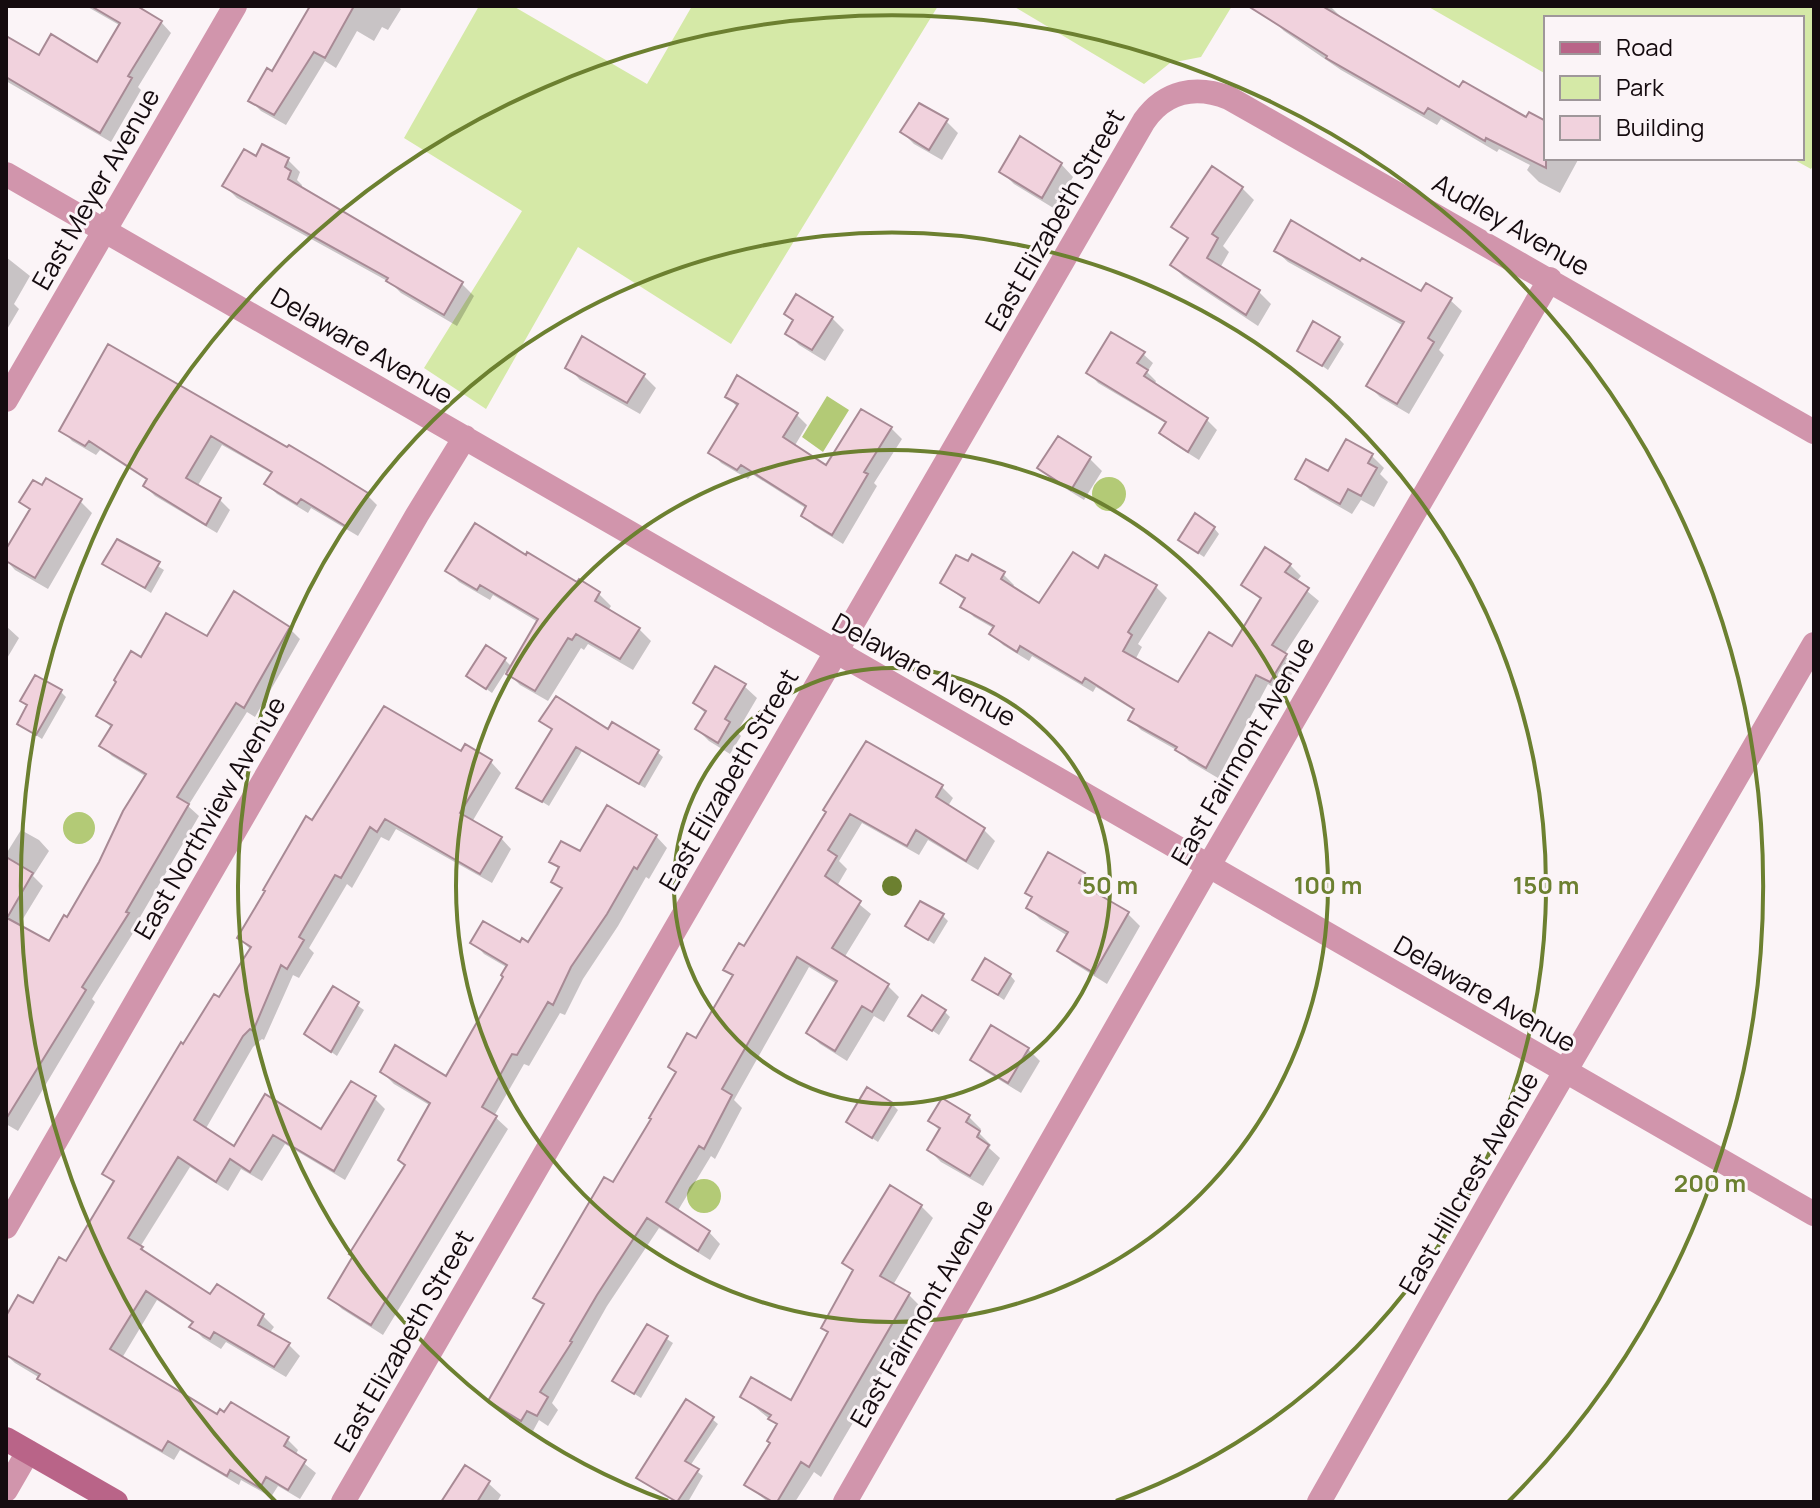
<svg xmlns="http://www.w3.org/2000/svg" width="1820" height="1508" font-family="Manrope,sans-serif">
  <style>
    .green { fill: #d5e9a7 }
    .water { fill: #b3ca76 }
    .shadow { fill: #0003 }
    .building { fill: #f1d2dd; stroke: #a88a95; stroke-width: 2 }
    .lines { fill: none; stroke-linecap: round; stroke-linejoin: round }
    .minor { stroke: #d195ac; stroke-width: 24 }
    .secondary { stroke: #b96488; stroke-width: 24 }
    .ring { fill: none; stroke: #6c8030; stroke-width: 4 }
    .labels { text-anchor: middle; stroke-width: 6; stroke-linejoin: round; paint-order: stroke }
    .street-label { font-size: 26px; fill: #150b0f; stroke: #fbf4f7 }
    .centre { fill: #6c8030; stroke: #fbf4f7; stroke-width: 4 }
    .ring-label { font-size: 24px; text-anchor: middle; font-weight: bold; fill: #6c8030; stroke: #fbf4f7; stroke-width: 6; stroke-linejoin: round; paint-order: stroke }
  </style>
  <rect width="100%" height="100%" fill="#fbf4f7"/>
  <path class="green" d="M479,6h34l134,78 45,-78h246l-207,338 -153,-97 -92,162 -62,-41 98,-157 -118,-73z
    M1013,6h219l-31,51 -31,6 -26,21z
    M1427,6h387v158l-3,5 -20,-11h11v-140h-256v56z"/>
  <path class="water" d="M827,396l22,14 -26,42 -21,-15z
    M1092 494a17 17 0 1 1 34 0a17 17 0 1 1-34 0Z
    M63 828a16 16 0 1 1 32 0a16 16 0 1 1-32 0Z
    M687 1196a17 17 0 1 1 34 0a17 17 0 1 1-34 0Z"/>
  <path class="shadow" d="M86,6h46l29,16 10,11 -33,54 3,3 -30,52 -105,-61v-42l33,19 59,7 23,-39z
    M312,6h85l4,3 -13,21 -6,-3 -8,14 -17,-10 -21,37 -11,-7 -39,64 -25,-14 -11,-11 22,-26z
    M1280,6h50l12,12 118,72 66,30 20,3v35h33l-19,35 -21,-11 -12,-12 3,-5 -31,-16 -2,3 -56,-33 -4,6 -96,-55 -57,-39 -12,-12z
    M946,121l12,12 -16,27 -28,-16 -12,-12z
    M1021,139l40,25 12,13 -18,32 -41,-25 -12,-12z
    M257,159l31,1 12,12 -3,8 5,5 -1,4 161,95 12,12 -17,30 -56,-33 -10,-10 -154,-85 -12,-12z
    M1242,188l12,12 -31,46 6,6 -9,16 39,24 12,12 -13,22 -74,-49 -12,-12 17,-25 -15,-13z
    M1276,251l174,49 12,11 -23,39 5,5 -35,59 -29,-17 -11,-11 35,-60 -116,-64z
    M6,257l24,19 -16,28 5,5 -13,22z
    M832,318l12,12 -19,31 -26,-16 -12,-12z
    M1339,339l5,5 -16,26 -28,-20z
    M109,347l179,103 32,15 47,30 10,10 -19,31 -47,-28 -3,5 -31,-19 -10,-10 6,-10 -51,-29 -25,42 23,13 10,10 -13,23 -62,-37 -10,-10 3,-5 -48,-31 -4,5 -24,-14 -10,-11z
    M1143,354l10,9 -6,9 9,9 -2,4 53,35 10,10 -18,30 -27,-17 -10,-10 5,-9 -69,-41 -9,-10z
    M568,367l75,8 13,13 -16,26 -60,-34z
    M738,378l59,37 10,10 -13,22 33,20 35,-55 29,16 11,11 -28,44 3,3 -34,58 -29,-18 -11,-11 4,-6 -55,-35 -4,5 -27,-16 -10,-11 27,-44 -11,-12z
    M1058,439l32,20 12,12 -18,29 -32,-20 -12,-12z
    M1372,456l12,12 -4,6 8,8 -14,25 -13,-7 -9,14 -42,-24 -12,-12 31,-4z
    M80,501l12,12 -44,76 -33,-19 -9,-10v-7l25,-42 -9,-9z
    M1214,528l5,6 -15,23 -18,-12z
    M118,542l46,28 -13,23 -46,-29z
    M526,558l73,36 12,12 -3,5 31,18 12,12 -18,29 -45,-26 -4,6 -3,-2 -33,53 -28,-16 -14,-14 -14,22 -23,-17 35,-17 8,8 26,-45 -45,-27 -3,5 -31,-18 -11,-11z
    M1106,558l50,29 11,11 -29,46 4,3 -7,13 43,25 55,-36 29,-48 -19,-16 47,-20 11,11 -5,6 23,19 -35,54 12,12 -15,25 -13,-8 -50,94 -29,-17 -9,-9 -39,-22 -11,-11 5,-8 -39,-24 -3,5 -61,-36 -3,5 -26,-16 -11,-11 3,-5 -21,-12 -11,-11 3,-5 -24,-18 61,-9 11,11 -2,3 27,18 59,-35z
    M6,626l13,12 -13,22z
    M289,628l11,11 -45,78 -8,-5 -59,94 11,10 -63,108 2,1 -46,74 3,3 -77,129 -12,-7v-270l15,-24 18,10 10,11 -16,25 10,10 -25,41 31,17 19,-24 79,-143 -35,-21 -10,-10 10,-18 -13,-12 43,-56 66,-21z
    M744,686l13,12 -20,34 4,4 -11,18 -21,-13 -12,-12 9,-15 -11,-11z
    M60,691l6,6 -24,42 -23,-15 9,-18 -6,-6z
    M542,721l67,10 48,21 6,5 -18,31 -63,-37 -33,55 -31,-19 36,-57z
    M461,753l30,9 10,11 -29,49 29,16 10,11 -19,34 -96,-54 -7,12 -8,-4 -29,51 -5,-4 -38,64 5,5 -15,25 -6,-3 -29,65 -2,-1 -9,8 -48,83 29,19 32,-52 55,35 53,-34 11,11 -40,71 -60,-36 -23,37 -21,-12 -13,22 -38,-24 -50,80 12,12 59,38 52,19 11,11 -5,7 20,11 11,11 -14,21 -60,-35 -5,7 -18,-11 -11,-11 2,-3 -37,-24 -35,58 95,59 70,22 11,11 -3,6 21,17 -16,26 -22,-13 -7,11 -30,-17 -2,5 -59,-35 -6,10 -123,-71 -11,-11 -25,-15 -9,-8v-35l27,-14 33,-42 49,-80 -11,-10 80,-127 36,-47 31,-50 -12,-12 74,-116z
    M942,787l11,11 -5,8 36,24 11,11 -17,29 -50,-30 -9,15 -57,-32 -23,38 8,8 -10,17 34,28 -27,44 44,28 11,11 -15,25 -10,-6 -27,45 -27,-17 -12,-11 29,-49 -28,-17 -75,133 8,8 -27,51 -4,-3 -34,56 32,20 11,12 -10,16 -51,-32 -52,78 -55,97 6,7 -10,16 -9,-6 -6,11 -31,-19 -11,-11 54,-95 -9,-8 78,-113 63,-111 -7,-7 27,-26 37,-63 -8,-9 18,-20 84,-137z
    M656,836l11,12 -18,31 -3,-2 -28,49 -35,53 -18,36 -5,-2 -31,53 -5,-2 -30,52 14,13 -125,206 -41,-26 -12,-12 76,-131 25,-60 -37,-22 -12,-12 64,6 60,-101 2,-9 -24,-14 -11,-12 56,3 34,-55 -9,-9 6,-11 -9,-9z
    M1049,855l35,20 12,12 -3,6 35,21 12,12 -33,58 -35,-22 -13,-12 9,-14 -28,-17 -12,-12 5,-8 -6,-7z
    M943,916l5,5 -14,23 -27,-18z
    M1010,975l5,6 -11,19 -29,-20z
    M334,989l30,21 -27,46 -31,-22z
    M944,1011l6,6 -11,18 -28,-19z
    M1028,1049l12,12 -19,32 -36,-22 -12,-12z
    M892,1104l6,6 -20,32 -30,-20z
    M969,1117l12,12 -2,4 12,12 -2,3 11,10 -17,28 -42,-24 -12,-12 11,-19 -10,-10z
    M921,1206l12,12 -40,67 16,10 12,12 -100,170 -7,-5 -19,30h-27l-21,-17 25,-42 6,-17 -35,-29 49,6 38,-69 -7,-6 31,-56 -9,-9z
    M648,1327l25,16 -32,55 -27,-17z
    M712,1419l6,5 -28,42 13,10 -15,26h-12l-37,-24z
    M488,1483l13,12 -4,7h-53z"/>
  <path class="building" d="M91,6h46l25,15 -34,55 4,2 -32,55 -94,-56v-41l33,19 12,-21 46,28 23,-39z
    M310,6h44l-29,52 -11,-6 -40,63 -26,-14 19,-33 5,3z
    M1248,6h74l137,81 4,-6 63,36 3,-5 17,9v47l-60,-30 -1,3 -57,-33 -4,6 -98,-56 1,-2z
    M919,103l29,16 -19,31 -29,-18z
    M1020,136l42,27 -20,35 -43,-26z
    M262,144l27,14 -4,9 6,4 -3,8 175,103 -19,33 -58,-34 2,-3 -166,-92 22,-37 12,7z
    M1212,166l31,21 -31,47 6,4 -11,20 53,32 -14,25 -76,-50 18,-27 -17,-11z
    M1291,220l69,41 2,-3 59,33 5,-8 26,15 -24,40 6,4 -37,62 -31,-18 38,-64 -130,-71z
    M796,294l37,23 -21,33 -27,-16 8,-14 -9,-6z
    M1313,321l27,16 -18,29 -25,-15z
    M1111,332l34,20 -8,11 11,7 -4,6 64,42 -20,34 -29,-19 7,-11 -80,-49z
    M582,336l63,38 -18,29 -62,-35z
    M108,344l179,103 2,-2 32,19 47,29 -21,34 -46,-28 -4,5 -33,-20 8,-12 -61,-36 -25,42 35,20 -15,27 -63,-39 4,-7 -58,-38 -4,5 -26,-15z
    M737,375l61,38 -15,24 43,28 35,-56 31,18 -28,45 4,2 -36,61 -31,-19 5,-10 -65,-41 -4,5 -29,-17 30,-49 -13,-7z
    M1058,436l33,21 -20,33 -34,-22z
    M1346,439l27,15 -5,9 9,5 -16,28 -13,-7 -8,15 -45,-25 11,-20 22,12z
    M46,478l36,21 -47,79 -29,-17v-12l24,-40 -11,-7 14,-22 9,5z
    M1195,513l20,14 -17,26 -20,-13z
    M475,523l51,32 1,-3 50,30 2,-3 21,13 -5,9 45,27 -20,31 -44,-25 -4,6 -4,-2 -33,53 -29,-17 32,-55 -58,-34 -3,5 -32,-19z
    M117,539l43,23 -15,26 -43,-24z
    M1265,547l26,17 -6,8 24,16 -37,57 15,9 -17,28 -14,-7 -50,93 -31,-18 2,-3 -49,-27 6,-11 -49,-31 -3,5 -62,-37 -3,6 -28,-18 5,-8 -34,-19 5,-9 -25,-15 16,-28 12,6 4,-7 33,18 -4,7 38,24 34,-51 25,16 7,-13 52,30 -29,47 4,3 -9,16 55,31 31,-50 23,14 29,-48 -20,-13z
    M234,591l56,36 -46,81 -8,-5 -59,94 12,7 -63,108 3,1 -47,74 4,3 -80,129v-262l27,16 -26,45 42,23 15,-26 3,2 32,-55 24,-51 23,-37 -47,-28 13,-21 -16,-9 20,-34 -2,-2 17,-29 10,6 25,-44 41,23z
    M486,645l20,13 -20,31 -20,-13z
    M715,666l31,18 -21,35 5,3 -12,21 -23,-14 11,-18 -13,-8z
    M35,675l27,15 -26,45 -19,-11 10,-19 -7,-4z
    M556,696l52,33 4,-7 47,28 -20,34 -63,-37 -34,55 -26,-14 36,-59 -13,-8z
    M384,706l77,45 4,-7 27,16 -32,53 42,24 -22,37 -95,-55 -8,13 -7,-5 -29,51 -6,-3 -36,62 5,3 -17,29 -6,-4 -28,66 -3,-2 -7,7 -49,84 40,26 31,-52 56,35 30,-48 25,15 -42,75 -61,-36 -23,37 -20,-13 -14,23 -38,-25 -50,81 15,9 -2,2 69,45 7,-10 47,30 -6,11 32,18 -16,24 -60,-35 -4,7 -21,-12 4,-5 -47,-31 -36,58 107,65 3,-5 4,3 7,-10 58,35 -5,9 22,14 -18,30 -22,-13 -6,11 -30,-18 -3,6 -59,-35 -6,10 -125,-72 3,-5 -34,-19v-39l12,-21 15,8 26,-46 7,4 48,-80 -12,-7 79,-132 2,2 31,-50 5,3 32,-50 -14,-9 28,-47 -2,-1 43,-74 6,4z
    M866,741l77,44 -7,12 49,31 -19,33 -50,-31 -9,16 -57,-32 -22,36 9,6 -12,20 36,25 -29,47 57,36 -17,28 -10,-6 -27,45 -29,-18 31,-52 -40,-24 -75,132 10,6 -28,54 -5,-3 -33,56 44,29 -12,20 -51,-33 -50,77 -27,46 2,1 -32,50 8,5 -11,19 -10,-5 -6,10 -33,-20 56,-97 -11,-6 71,-121 9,5 38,-63 -2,-1 27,-46 -8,-5 19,-34 9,5 37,-63 -10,-5 16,-27 5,3 82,-134 -3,-2z
    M607,805l50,30 -20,34 -3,-2 -27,47 -36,53 -18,38 -5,-3 -31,53 -5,-1 -30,53 15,9 -126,209 -43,-27 25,-42 -4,-2 56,-89 -7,-5 32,-57 -50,-31 15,-27 51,31 57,-99 -2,-2 6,-10 -37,-22 13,-22 37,21 2,-4 6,4 34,-54 -11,-6 8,-15 -10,-5 12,-21 19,10z
    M1048,852l37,21 -6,10 50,29 -35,61 -37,-22 11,-19 -42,-24 6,-11 -7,-4z
    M920,901l24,13 -16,26 -23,-14z
    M985,958l26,16 -13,21 -26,-15z
    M333,986l26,16 -28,50 -27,-18z
    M922,995l24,15 -14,21 -24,-15z
    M991,1025l38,23 -21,35 -38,-23z
    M867,1087l26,16 -21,35 -26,-16z
    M942,1098l28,17 -4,7 14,9 -3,6 12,8 -19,31 -43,-26 13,-22 -12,-7z
    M890,1185l32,20 -42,71 30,17 -101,174 -8,-5 -24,40h-4l-29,-17 26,-42 -3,-2 10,-17 -9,-5 3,-4 -31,-18 11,-20 40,23 37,-68 -7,-4 32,-58 -11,-7z
    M647,1324l21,12 -34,58 -22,-13z
    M686,1399l28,18 -29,44 14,8 -22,33 -41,-24z
    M465,1465l25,16 -13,21h-36z"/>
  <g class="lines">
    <path class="minor" d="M6,174l1808,1040
      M6,400l229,-394
      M6,1227l411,-712 48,-78
      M6,1490l22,-38
      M343,1502l801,-1381c21,-30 52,-36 85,-23l585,334
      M845,1502l363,-635 342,-588
      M1319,1502l176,-310 319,-548"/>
    <path class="secondary" d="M6,1439l110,63"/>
  </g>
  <g class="ring">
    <circle cx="892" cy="886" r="218"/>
    <circle cx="892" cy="886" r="436"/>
    <path d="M668 1501A654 654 0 1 1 1116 1501"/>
    <path d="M276 1502A871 871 0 1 1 1508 1502"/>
  </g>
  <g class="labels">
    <g class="street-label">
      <text transform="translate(96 189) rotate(-60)" y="9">East Meyer Avenue</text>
      <text transform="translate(1055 220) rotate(-60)" y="9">East Elizabeth Street</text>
      <text transform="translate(1511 225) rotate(30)" y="9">Audley Avenue</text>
      <text transform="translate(362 346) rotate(30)" y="9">Delaware Avenue</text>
      <text transform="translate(924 670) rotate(29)" y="9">Delaware Avenue</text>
      <text transform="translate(1243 751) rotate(-60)" y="9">East Fairmont Avenue</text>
      <text transform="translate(729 780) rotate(-60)" y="9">East Elizabeth Street</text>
      <text transform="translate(210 818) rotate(-60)" y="9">East Northview Avenue</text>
      <text transform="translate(1485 994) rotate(30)" y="9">Delaware Avenue</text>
      <text transform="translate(1469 1183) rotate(-60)" y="9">East Hillcrest Avenue</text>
      <text transform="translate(922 1313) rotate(-60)" y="9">East Fairmont Avenue</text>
      <text transform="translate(404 1341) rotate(-60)" y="9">East Elizabeth Street</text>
    </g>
  </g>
  <circle cx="892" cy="886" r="12" class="centre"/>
  <g class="ring-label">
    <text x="1110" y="894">50 m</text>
    <text x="1328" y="894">100 m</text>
    <text x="1546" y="894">150 m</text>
    <text x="1710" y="1192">200 m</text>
  </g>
  <rect width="1820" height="1508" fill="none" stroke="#150b0f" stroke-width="16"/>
  <rect x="1544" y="16" width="260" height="144" fill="#fbf4f7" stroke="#9f979a" stroke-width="2"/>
  <rect x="1560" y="42" width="40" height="12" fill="#b96488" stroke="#9f979a" stroke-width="2"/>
  <text x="1616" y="56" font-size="24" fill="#150b0f">Road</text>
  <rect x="1560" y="76" width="40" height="24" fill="#d5e9a7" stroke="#9f979a" stroke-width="2"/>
  <text x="1616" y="96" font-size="24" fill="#150b0f">Park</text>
  <rect x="1560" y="116" width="40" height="24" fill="#f1d2dd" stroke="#9f979a" stroke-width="2"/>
  <text x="1616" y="136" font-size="24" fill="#150b0f">Building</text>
</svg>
